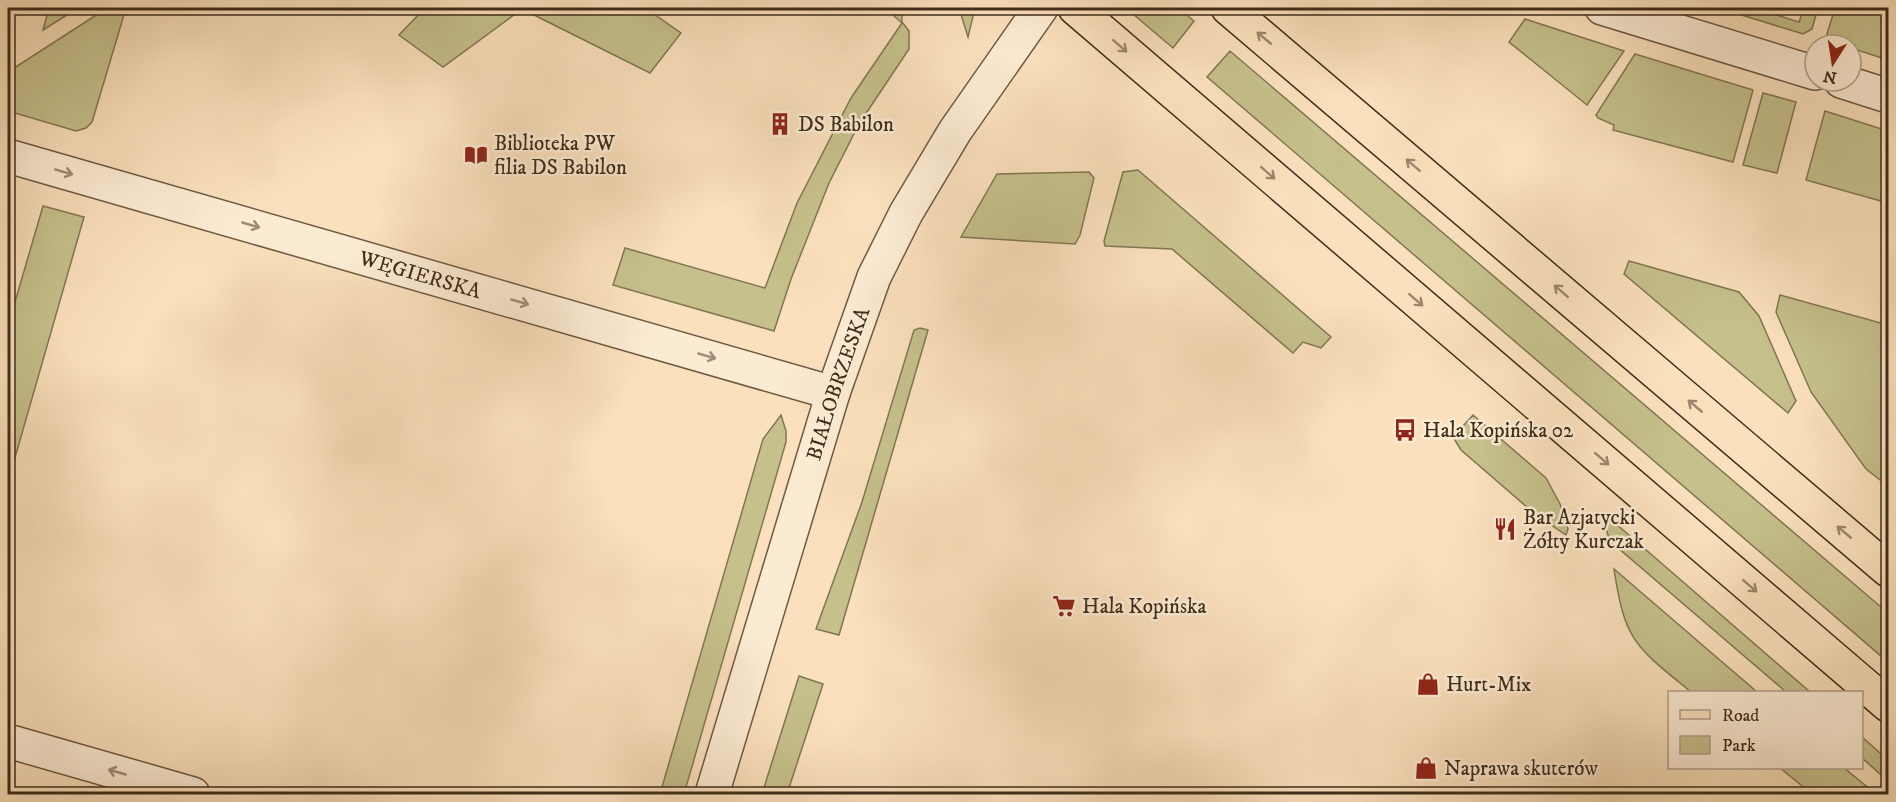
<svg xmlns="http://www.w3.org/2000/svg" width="1896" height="802" font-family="'IM FELL DW Pica',serif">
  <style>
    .green { fill: #c5c08c; stroke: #827653; stroke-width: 1.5 }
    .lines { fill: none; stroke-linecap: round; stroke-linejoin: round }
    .minor-casing { stroke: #6e5942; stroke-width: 36 }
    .tertiary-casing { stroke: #6e5942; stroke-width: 36 }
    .primary-casing { stroke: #3f2c1a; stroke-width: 36 }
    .minor { stroke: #fcebd3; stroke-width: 33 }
    .tertiary { stroke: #fcebd3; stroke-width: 33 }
    .primary { stroke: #fae0bc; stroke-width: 33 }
    .oneway { stroke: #9c866b }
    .oneway2 { stroke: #9e8c76 }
    .labels { text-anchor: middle; stroke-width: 5; stroke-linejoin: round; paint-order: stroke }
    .poi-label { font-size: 21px; fill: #3f2c1a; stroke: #fcebd3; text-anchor: start }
    .street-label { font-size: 21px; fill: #3f2c1a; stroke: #fcebd3 }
  </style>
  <rect width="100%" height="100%" fill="#fae0bc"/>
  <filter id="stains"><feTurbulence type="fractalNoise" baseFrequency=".00333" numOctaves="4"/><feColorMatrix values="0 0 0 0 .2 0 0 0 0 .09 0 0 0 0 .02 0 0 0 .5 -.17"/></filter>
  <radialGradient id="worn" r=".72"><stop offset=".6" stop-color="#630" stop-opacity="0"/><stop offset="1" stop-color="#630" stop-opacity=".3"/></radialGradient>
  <path class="green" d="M49,8h29l-35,22z
    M107,8h19l-34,114 -6,6 -10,3 -68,-20v-39z
    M425,8h220l36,25 -31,40 -128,-64 -79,58 -44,-32z
    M885,8h17v14l7,9v18l-50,75 -30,59 -38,96 -17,52 -161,-46 12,-37 140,40 32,-85 54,-105 51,-75z
    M959,8h16l-7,29z
    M1126,8h52l16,13 -21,27z
    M1719,8h35l45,14 5,-14h14l-6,21 -9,5z
    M1835,8l53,2v50l-37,-12v-3l-20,-3 -4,-8z
    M1525,19l99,32 -37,54 -78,-63z
    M1230,51l658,562v49l-681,-585z
    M1635,54l118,36 -20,72 -120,-32 1,-5 -16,-7 -2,-3z
    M1763,93l33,9 -19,71 -34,-8z
    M1825,111l63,20v72l-82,-23z
    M1138,170l193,167 -10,11 -18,-6 -10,11 -121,-104 -67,-3 -1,-5 19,-69z
    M1089,172l5,6 -14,57 -5,9 -114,-7 36,-63z
    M43,206l41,11 -76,265v-156z
    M1629,261l110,31 20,24 37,85 -8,12 -164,-139z
    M1780,295l108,30v161l-22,-17 -55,-77 -35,-80z
    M920,328l8,2 -89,305 -23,-6 46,-127 52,-172z
    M781,415l5,16v11l-102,352h-24l103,-355z
    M1473,415l73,63 14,26 8,25 -2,6 -31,-21 -74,-64 -8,-13z
    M1607,516l203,176h-24l-176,-151 -6,-18z
    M1614,569l143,123h-66c-56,-46 -66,-50 -77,-123z
    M799,676l24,8 -36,110h-25z
    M1862,737l26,23v21l-26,-23z
    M1780,768h64l32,26h-64z"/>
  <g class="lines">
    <g class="minor-casing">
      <g id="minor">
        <path d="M1602,8l213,65"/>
        <path d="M1841,81l47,15"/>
        <path id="s1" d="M8,156l825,237"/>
        <path d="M8,741l185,53"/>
      </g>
    </g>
    <g class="tertiary-casing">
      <g id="tertiary">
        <path id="s2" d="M712,794l121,-401 41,-116 32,-64 49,-82 86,-123"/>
      </g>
    </g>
    <g class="primary-casing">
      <path id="primary" d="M1075,8l813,697
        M1228,8l660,562"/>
    </g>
    <use href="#minor" class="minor"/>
    <use href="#tertiary" class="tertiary"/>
    <use href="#primary" class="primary"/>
  </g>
  <defs><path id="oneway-shaft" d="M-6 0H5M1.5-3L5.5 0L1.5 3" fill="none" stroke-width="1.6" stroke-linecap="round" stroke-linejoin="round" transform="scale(1.5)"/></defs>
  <g class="oneway">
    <use href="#oneway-shaft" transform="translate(1264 38) rotate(-140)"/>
    <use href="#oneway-shaft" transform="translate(1120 46) rotate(41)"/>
    <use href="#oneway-shaft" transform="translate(1413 165) rotate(-139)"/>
    <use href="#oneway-shaft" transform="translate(1268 173) rotate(41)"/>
    <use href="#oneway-shaft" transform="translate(1561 291) rotate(-139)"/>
    <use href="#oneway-shaft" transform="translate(1416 300) rotate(41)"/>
    <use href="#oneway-shaft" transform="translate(1695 406) rotate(-140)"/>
    <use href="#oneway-shaft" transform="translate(1602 459) rotate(41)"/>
    <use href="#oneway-shaft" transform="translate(1844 532) rotate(-140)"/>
    <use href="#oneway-shaft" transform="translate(1750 586) rotate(41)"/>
  </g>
  <g class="oneway2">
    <use href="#oneway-shaft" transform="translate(64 172) rotate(16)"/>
    <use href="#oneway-shaft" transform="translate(251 225) rotate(16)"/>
    <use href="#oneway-shaft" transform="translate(520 302) rotate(16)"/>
    <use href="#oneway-shaft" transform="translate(707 356) rotate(16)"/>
    <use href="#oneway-shaft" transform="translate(117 772) rotate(-164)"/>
  </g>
  <defs>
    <g id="building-bare" transform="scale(1.8)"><path d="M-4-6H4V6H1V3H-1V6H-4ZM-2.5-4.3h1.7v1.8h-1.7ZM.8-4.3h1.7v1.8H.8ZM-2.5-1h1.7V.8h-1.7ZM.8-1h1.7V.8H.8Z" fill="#8f2418" stroke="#fcebd3" stroke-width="2.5" paint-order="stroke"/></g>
    <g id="library-bare" transform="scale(1.8)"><path d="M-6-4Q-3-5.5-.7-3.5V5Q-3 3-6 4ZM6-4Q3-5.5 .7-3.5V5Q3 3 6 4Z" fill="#8f2418" stroke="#fcebd3" stroke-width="2.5" paint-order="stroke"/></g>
    <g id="bus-bare" transform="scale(1.8)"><path d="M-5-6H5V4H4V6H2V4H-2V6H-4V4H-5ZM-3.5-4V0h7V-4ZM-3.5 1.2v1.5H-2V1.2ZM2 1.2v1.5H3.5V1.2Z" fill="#8f2418" stroke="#fcebd3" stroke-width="2.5" paint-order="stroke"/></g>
    <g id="restaurant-bare" transform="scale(1.8)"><path d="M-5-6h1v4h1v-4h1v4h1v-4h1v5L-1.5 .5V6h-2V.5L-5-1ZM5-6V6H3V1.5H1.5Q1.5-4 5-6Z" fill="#8f2418" stroke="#fcebd3" stroke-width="2.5" paint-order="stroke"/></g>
    <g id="supermarket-bare" transform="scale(1.8)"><path d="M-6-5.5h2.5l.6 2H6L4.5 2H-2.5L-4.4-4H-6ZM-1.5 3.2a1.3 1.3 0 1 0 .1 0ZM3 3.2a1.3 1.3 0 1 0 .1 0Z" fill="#8f2418" stroke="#fcebd3" stroke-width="2.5" paint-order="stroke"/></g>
    <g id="shop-bare" transform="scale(1.8)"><path d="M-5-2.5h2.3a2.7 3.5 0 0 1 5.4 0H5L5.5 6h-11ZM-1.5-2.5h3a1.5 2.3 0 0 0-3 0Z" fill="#8f2418" stroke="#fcebd3" stroke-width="2.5" paint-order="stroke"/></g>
  </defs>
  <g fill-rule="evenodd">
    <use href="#building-bare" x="780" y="124"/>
    <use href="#library-bare" x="476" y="155"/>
    <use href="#bus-bare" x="1405" y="430"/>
    <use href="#restaurant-bare" x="1505" y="529"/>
    <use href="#supermarket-bare" x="1064" y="606"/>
    <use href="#shop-bare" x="1428" y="684"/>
    <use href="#shop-bare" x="1426" y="768"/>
  </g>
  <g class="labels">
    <g class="poi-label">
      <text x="798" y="131">DS Babilon</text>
      <text x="494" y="150">Biblioteka PW<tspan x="494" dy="24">filia DS Babilon</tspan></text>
      <text x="1423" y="437">Hala Kopińska 02</text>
      <text x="1523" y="524">Bar Azjatycki<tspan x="1523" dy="24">Żółty Kurczak</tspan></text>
      <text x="1082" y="613">Hala Kopińska</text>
      <text x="1446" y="691">Hurt-Mix</text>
      <text x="1444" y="775">Naprawa skuterów</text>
    </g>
    <g class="street-label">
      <text dy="7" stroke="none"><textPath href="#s1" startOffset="429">WĘGIERSKA</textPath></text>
      <text dy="7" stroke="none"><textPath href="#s2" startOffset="429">BIAŁOBRZESKA</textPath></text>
    </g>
  </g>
  <rect width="1896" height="802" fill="none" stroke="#fae0bc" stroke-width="30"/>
  <rect x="9" y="9" width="1878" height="784" fill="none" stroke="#3f2c1a" stroke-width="3"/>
  <rect x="15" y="15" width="1866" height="772" fill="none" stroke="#3f2c1a" stroke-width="1.5"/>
  <rect x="1668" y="691" width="195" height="78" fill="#fcebd3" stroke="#b09f89" stroke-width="1.5"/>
  <rect x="1680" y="710" width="30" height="9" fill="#fae0bc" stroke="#b09f89" stroke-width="1.5"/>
  <text x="1722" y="721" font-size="18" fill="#3f2c1a">Road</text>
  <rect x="1680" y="736" width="30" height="18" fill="#c5c08c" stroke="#b09f89" stroke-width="1.5"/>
  <text x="1722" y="751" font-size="18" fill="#3f2c1a">Park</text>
  <g transform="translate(1833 63) rotate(192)"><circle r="28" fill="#fcebd3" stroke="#b09f89" stroke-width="1.5"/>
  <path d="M0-4.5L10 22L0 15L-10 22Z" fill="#8f2418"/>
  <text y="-9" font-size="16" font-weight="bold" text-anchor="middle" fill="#3f2c1a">N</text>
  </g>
  <rect width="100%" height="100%" filter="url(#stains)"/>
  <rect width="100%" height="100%" fill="url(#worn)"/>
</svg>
